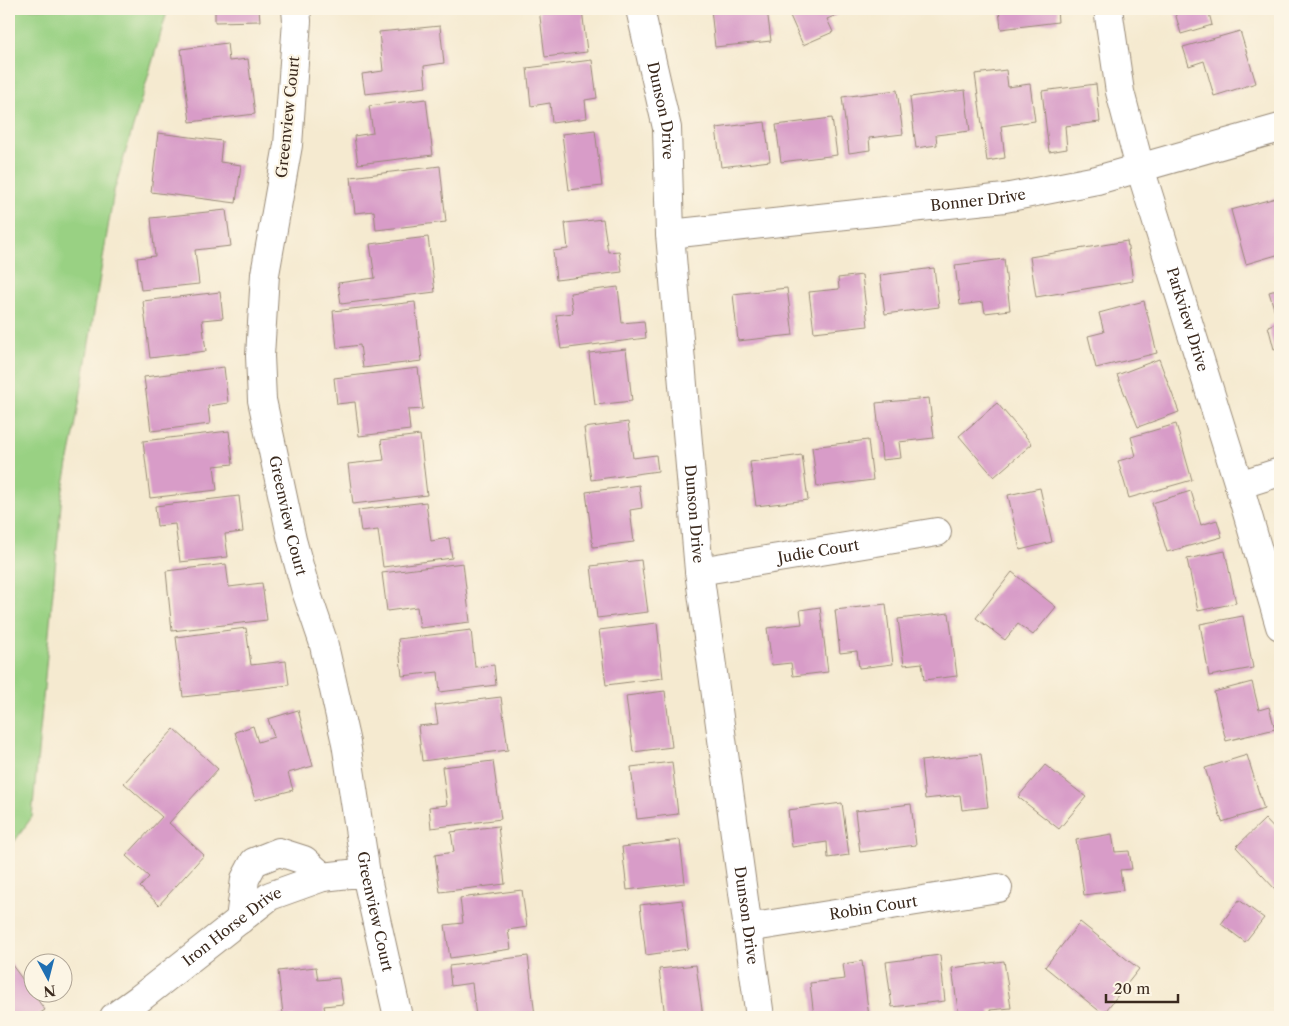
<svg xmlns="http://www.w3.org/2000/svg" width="1289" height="1026" font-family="'Libre Caslon Text',serif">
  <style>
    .green { fill: #99d183; stroke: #6a7e50 }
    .building { fill: #d89cc8 }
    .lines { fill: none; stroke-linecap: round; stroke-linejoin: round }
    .minor-casing { stroke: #988a77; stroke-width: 30 }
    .minor { stroke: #fff; stroke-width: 28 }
    .labels { text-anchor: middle; stroke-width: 4.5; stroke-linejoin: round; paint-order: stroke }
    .street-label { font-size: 15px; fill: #3b2a1e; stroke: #fcf5e5 }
  </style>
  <rect width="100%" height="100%" fill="#fcf5e5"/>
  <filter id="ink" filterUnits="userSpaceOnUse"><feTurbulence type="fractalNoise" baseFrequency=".02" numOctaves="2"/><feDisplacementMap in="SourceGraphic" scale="10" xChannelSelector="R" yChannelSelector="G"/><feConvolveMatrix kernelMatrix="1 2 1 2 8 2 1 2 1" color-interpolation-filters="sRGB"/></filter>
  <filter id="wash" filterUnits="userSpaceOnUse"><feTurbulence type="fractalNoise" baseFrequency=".0096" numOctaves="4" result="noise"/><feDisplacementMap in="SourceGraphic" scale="20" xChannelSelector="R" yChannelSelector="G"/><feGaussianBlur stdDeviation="1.12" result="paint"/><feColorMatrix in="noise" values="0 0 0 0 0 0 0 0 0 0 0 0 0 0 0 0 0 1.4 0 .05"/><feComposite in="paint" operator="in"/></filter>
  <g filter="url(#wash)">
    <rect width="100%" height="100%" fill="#f5ead0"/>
    <path class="green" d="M9,9h159l-54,182 -40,243 -12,60 -30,323 -23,32z"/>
    <g id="blocks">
      <path class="building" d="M215,9h44l1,12 -45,1z
        M365,9h40v1l-40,3z
        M539,9h43l5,43 -42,5z
        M711,9h56l4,32 -56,6z
        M787,9h55l2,3 -17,7 6,13 -30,13z
        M999,9h58l1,13 -57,7z
        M1174,9h34l4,16 -31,9z
        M440,26l4,37 -20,3 2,21 -61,7 -3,-20 21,-3 -4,-39z
        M1240,31l16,52 -42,13 -10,-35 -15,5 -6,-19z
        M227,43l2,18 19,-2 7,55 -65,8 -9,-73z
        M592,60l5,38 -12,2 2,18 -35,5 -2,-20 -19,3 -4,-38z
        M1006,70l2,17 22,-3 5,37 -34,5 4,32 -18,3 -12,-87z
        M1096,84l4,38 -35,4 2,23 -18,3 -7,-61z
        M897,90l6,44 -34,4 1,12 -21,3 -7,-56z
        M965,90l5,41 -34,4 1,10 -21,3 -6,-51z
        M426,99l7,56 -75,9 -4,-28 19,-3 -4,-27z
        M832,118l5,37 -56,7 -5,-37z
        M765,122l5,39 -49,6 -5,-39z
        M595,130l7,56 -33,4 -7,-56z
        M158,133l64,8 -2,21 21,3 -5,38 -85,-11z
        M440,166l6,56 -70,8 -2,-19 -19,2 -4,-36z
        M1276,198l4,16v40l-34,10 -15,-54z
        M226,210l5,36 -36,4 4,34 -58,6 -4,-32 18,-2 -4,-38z
        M603,219l5,33 11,-1 3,21 -66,8 -3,-29 15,-2 -3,-26z
        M428,237l7,55 -94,12 -3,-21 37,-5 -5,-34z
        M1127,241l6,40 -97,16 -6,-40z
        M1004,259l6,51 -25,3 -2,-11 -23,3 -5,-40z
        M934,268l5,39 -54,7 -5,-39z
        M862,275l6,51 -54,6 -5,-40 30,-3 -1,-11z
        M618,287l4,36 22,-2 2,17 -85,11 -5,-34 17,-2 -3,-20z
        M787,288l6,47 -55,6 -5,-47z
        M1280,289v58l-6,2 -6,-23 10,-4 -9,-30z
        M220,292l3,26 -21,2 4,31 -56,7 -7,-57z
        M1144,301l13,52 -61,15 -8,-32 16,-4 -5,-19z
        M415,302l7,59 -59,7 -3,-23 -23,3 -4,-37z
        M626,349l6,52 -37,4 -6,-52z
        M1159,359l20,53 -41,15 -21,-52z
        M224,367l4,36 -20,3 2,18 -59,7 -7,-54z
        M418,368l5,41 -15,1 2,20 -51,6 -4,-34 -18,2 -3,-26z
        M929,398l5,40 -35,4 2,16 -19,2 -6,-57z
        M997,403l35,41 -38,33 -35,-41z
        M628,422l5,36 23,-3 2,16 -67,9 -7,-52z
        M1176,424l16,56 -63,18 -11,-37 18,-5 -5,-19z
        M229,431l4,33 -19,2 3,24 -67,8 -7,-57z
        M420,435l7,60 -74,9 -5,-40 36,-4 -3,-20z
        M868,440l5,40 -56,7 -5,-40z
        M802,455l6,45 -52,6 -6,-44z
        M639,485l3,23 -12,2 4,32 -41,5 -7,-55z
        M1040,488l12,54 -32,8 -12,-55z
        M1191,491l10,34 16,-5 5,17 -55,15 -15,-49z
        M239,496l4,36 -18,2 3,23 -48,5 -5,-38 -18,2 -2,-20z
        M426,502l5,39 18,-3 3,20 -69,9 -5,-37 -17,2 -3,-22z
        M1225,551l11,52 -38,8 -11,-52z
        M641,560l7,52 -51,6 -6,-52z
        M463,563l7,59 -50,6 -3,-21 -30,4 -5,-38z
        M226,564l3,23 33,-4 5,37 -95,11 -6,-60z
        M1012,572l44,35 -23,28 -15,-11 -13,16 -29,-22z
        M886,604l7,60 -34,4 -2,-17 -17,2 -5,-43z
        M820,607l8,65 -35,4 -2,-13 -19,2 -5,-37 35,-4 -2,-14z
        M949,613l8,63 -33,4 -2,-17 -18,2 -6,-46z
        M1243,616l10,52 -44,8 -9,-52z
        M657,623l6,55 -57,7 -7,-55z
        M246,628l5,37 35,-4 3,24 -106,12 -7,-60z
        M471,630l4,37 19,-2 2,20 -56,7 -2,-20 -36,4 -4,-37z
        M1252,682l7,28 10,-3 6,22 -49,12 -12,-49z
        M665,691l7,56 -39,5 -7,-56z
        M501,697l7,53 -86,11 -4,-35 20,-2 -3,-19z
        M298,710l15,56 -25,7 5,17 -38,10 -20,-68 18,-6 5,16 16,-5 -6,-18z
        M174,729l44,40 -49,54 35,32 -45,50 -19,-18 9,-10 -23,-21 36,-39 -38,-34z
        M981,754l7,53 -26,3 -2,-15 -35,4 -4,-38z
        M1247,755l17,54 -42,13 -17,-54z
        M493,761l8,58 -70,9 -2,-21 18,-2 -5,-38z
        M672,762l6,52 -41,5 -6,-52z
        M1045,765l41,32 -27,32 -41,-32z
        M842,803l7,52 -21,3 -1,-16 -35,5 -4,-37z
        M911,804l5,41 -56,7 -5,-41z
        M1265,819l15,16v49l-5,5 -39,-42z
        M498,826l7,58 -65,8 -5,-37 19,-3 -3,-20z
        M1112,834l3,18 14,-1 3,18 -12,1 3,20 -39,5 -8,-55z
        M680,840l5,43 -58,7 -5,-43z
        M522,890l5,37 -19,3 3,19 -61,9 -5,-33 18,-2 -3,-25z
        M682,900l6,49 -42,6 -6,-50z
        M1239,900l25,18 -19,24 -24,-18z
        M1080,922l59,47 -36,45 -58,-47z
        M940,955l5,46 -53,6 -6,-45z
        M528,956l7,60 -59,1 -4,-34 -21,3 -2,-20z
        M9,961l36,49 -11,7h-25z
        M862,961l7,56h-55l-4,-34 35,-4 -2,-15z
        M1004,961l7,47 -21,2 1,7h-32l-7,-49z
        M696,965l7,52h-38l-6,-48z
        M316,967l2,13 21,-2 4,26 -19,2 2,11h-61l18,-3 -5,-43z"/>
    </g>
  </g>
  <g filter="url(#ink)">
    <use href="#blocks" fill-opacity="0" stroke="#988a77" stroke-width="1"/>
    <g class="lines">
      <g class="minor-casing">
        <g id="minor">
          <path id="s1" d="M296,9l1,12 -9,124 -23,129 -5,82 2,44 30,140 14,51 17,50 23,102 20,131 32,143"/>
          <path id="s2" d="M640,9l27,119 3,106 29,337 61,446"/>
          <path id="s3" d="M1108,9l12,83 20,76 99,317 41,141"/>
          <path id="s4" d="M670,234l335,-36 92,-18 183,-52"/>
          <path d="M1239,485l41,-13"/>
          <path id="s5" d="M699,571l238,-39"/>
          <path d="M240,920l5,-41 9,-17 25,-10 25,8 19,17"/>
          <path id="s6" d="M747,928l251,-40"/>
          <path id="s7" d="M114,1017l25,-18 131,-103 53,-19 26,-3h17"/>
        </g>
      </g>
      <use href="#minor" class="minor"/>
    </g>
  </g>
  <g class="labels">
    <g class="street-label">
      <text dy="5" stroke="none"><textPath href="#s2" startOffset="104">Dunson Drive</textPath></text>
      <text transform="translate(288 117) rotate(-84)" y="5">Greenview Court</text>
      <text dy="5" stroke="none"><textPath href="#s4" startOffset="310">Bonner Drive</textPath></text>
      <text dy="5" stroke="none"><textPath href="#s3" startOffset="321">Parkview Drive</textPath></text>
      <text dy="5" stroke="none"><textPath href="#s2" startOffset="509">Dunson Drive</textPath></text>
      <text dy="5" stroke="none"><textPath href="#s1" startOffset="512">Greenview Court</textPath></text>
      <text dy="5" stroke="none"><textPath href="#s5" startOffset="121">Judie Court</textPath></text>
      <text dy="5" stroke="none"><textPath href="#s6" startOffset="128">Robin Court</textPath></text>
      <text dy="5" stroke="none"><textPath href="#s1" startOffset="918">Greenview Court</textPath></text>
      <text dy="5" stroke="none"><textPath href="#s2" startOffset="914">Dunson Drive</textPath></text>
      <text dy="5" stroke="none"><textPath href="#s7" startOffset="149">Iron Horse Drive</textPath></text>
    </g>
  </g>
  <rect width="1289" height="1026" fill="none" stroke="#fcf5e5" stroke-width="30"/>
  <g transform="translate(48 978) rotate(173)"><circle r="24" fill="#fcf5e5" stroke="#afa495"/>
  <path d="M0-4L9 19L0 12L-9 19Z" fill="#1f6fb2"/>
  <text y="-8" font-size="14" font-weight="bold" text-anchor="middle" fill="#3b2a1e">N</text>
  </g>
  <path d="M1106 994v8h72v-8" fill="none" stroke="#3b2a1e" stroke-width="2.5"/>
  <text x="1114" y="994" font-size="15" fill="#3b2a1e" stroke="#fcf5e5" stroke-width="4" paint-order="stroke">20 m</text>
</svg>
